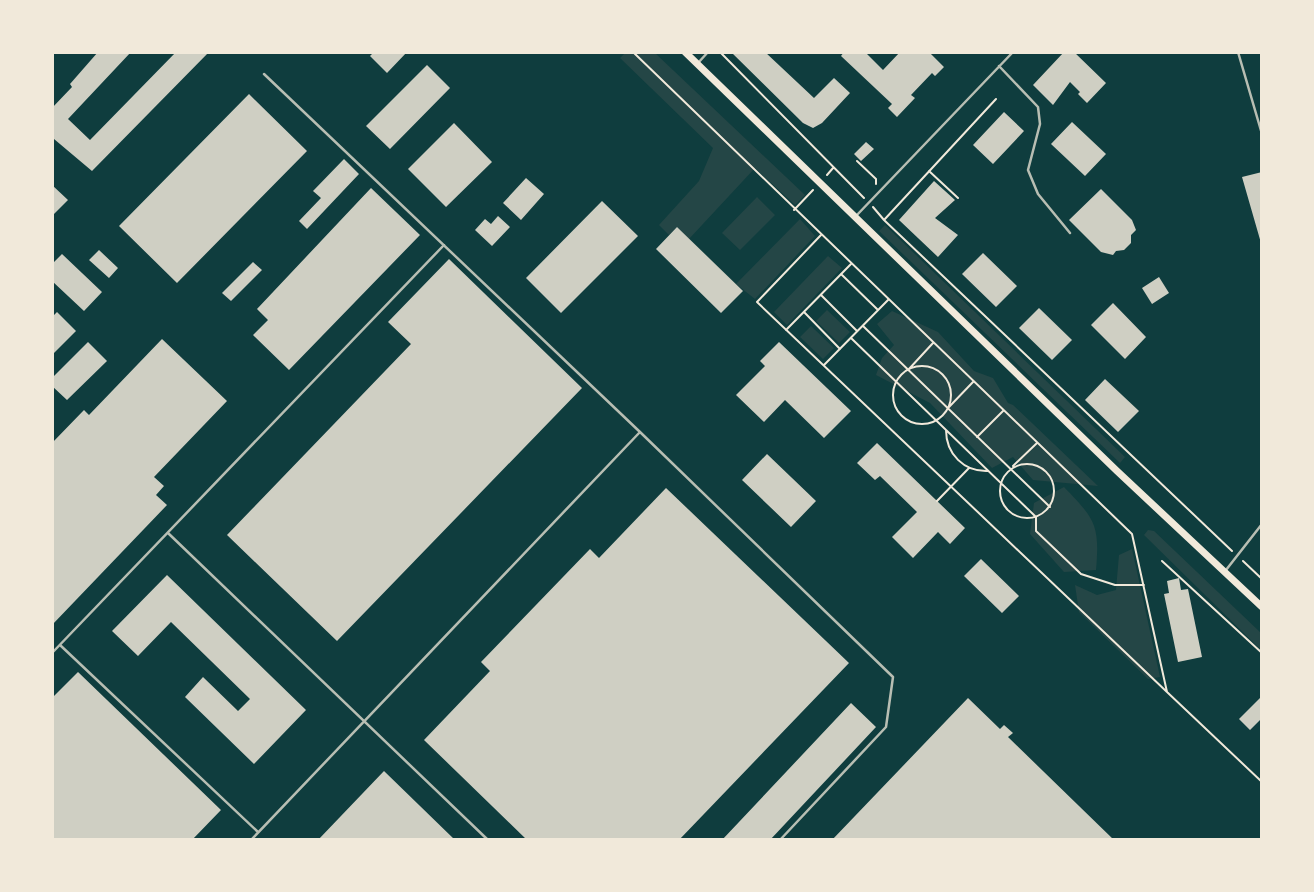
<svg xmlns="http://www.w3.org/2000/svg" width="1314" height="892" font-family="Spectral,serif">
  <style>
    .green { fill: #244646 }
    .building { fill: #cfcfc3 }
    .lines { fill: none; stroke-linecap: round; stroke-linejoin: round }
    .path { stroke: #f1e9da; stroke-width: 2 }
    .service { stroke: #b8beb3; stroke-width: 2.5 }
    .secondary { stroke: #f1e9da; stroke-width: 7 }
  </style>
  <rect width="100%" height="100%" fill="#0f3d3e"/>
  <path class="green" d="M625,53h30l150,142 -10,10 -40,-37 -66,71 -12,-12 -8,8 -10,-10 40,-44 14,-33 -93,-90z
    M757,197l18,18 -35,35 -18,-17z
    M800,219l15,17 -60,63 -19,-15z
    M885,225l240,232 -5,6 -241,-232z
    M828,256l14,12 -55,57 -13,-13z
    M827,310l23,22 -11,11 -23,-22z
    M892,311l46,21 36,39 19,7 15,25 5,2 85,81 -65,-6 -20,-23 -21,11 -62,-65 -54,-28 6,-17 12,-13 -17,-21z
    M811,326l23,22 -11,11 -23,-22z
    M1064,487c31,32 36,38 32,83l-32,2 -34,-38 4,-31z
    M1148,530l6,1 107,102v17l-117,-115z
    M1132,549l28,128 -12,2 -69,-67 -4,-27 22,10 19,-5 3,-35z"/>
  <path class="building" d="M98,52h33l-63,67 22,21 86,-88h33l-117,119 -38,-32 -2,1v-32l20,-21 -2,-3z
    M374,52h33l-20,21 -17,-17z
    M731,52h34l49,46 20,-20 16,15 -28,30 -9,5 -10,-5z
    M844,52h21l18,18 17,-18h29l15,15 -9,9 -3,-3 -21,22 4,3 -18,19 -9,-9 4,-4 -51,-48z
    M1064,52h10l32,31 -19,20 -9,-9 2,-2 -10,-10 -17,23 -20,-20z
    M427,65l23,23 -60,61 -24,-23z
    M249,94l58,57 -130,132 -58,-57z
    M1004,112l20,19 -31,33 -20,-19z
    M1072,122l34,32 -21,22 -34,-32z
    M454,123l38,39 -46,45 -38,-38z
    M866,142l8,7 -13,12 -7,-7z
    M344,159l15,15 -52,55 -8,-8 22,-23 -8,-7z
    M1262,172v71h-1l-19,-66z
    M526,178l18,16 -23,26 -18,-17z
    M934,181l21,19 -20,18 23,17 -20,22 -39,-37z
    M52,185l16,15 -16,16z
    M371,188l49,47 -131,135 -36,-35 15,-15 -11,-11z
    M1101,189l31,31 4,10 -5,5v8l-7,7 -8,1 -3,4 -12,-3 -32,-32z
    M602,201l36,35 -77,77 -35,-35z
    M498,216l12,11 -18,19 -17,-16 10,-11 6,5z
    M677,227l66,64 -22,22 -65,-64z
    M99,250l19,18 -9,10 -20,-18z
    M983,253l34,33 -21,21 -34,-33z
    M62,254l40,38 -18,19 -32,-30v-17z
    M449,259l133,129 -245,253 -110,-106 184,-191 -23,-22z
    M253,262l9,8 -31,31 -9,-8z
    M1159,277l10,16 -17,11 -10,-16z
    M1113,303l33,34 -21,22 -34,-34z
    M1039,308l33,32 -20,20 -33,-32z
    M57,312l19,19 -24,24v-38z
    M162,339l65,62 -73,76 10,9 -8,9 11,10 -115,120v-182l32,-33 5,5z
    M88,342l19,19 -40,39 -15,-14v-8z
    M779,342l72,69 -27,27 -39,-38 -21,22 -28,-27 29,-29 -5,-5z
    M1105,379l34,32 -21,21 -33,-32z
    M877,443l88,85 -15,16 -12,-12 -25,26 -21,-21 25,-25 -37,-36 -5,4 -18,-17z
    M767,454l49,47 -25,26 -49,-47z
    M666,488l183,175 -170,177h-152l-103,-100 66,-69 -9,-9 109,-113 9,9z
    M981,559l38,37 -17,17 -38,-37z
    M167,575l139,135 -52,54 -69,-67 18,-20 35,34 12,-12 -79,-77 -33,34 -26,-25z
    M1179,578l2,12 7,-1 14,68 -24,5 -14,-68 5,-1 -2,-12z
    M78,672l143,138 -29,30h-140v-142z
    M1262,696v22l-12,12 -11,-11z
    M968,698l32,31 4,-4 9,8 -5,4 106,103h-282z
    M851,703l25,24 -106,113h-48z
    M384,771l71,69h-137z"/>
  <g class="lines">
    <path class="path" d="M633,52l499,482 35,158 95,90
      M720,52l144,146
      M857,161l19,18v5
      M929,171l29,27
      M827,175l6,-7
      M873,207l11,13 348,331
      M794,210l19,-20
      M884,220l112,-121
      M821,235l-64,67 410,390
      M841,274l37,36
      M821,295l36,36
      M804,312l36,37
      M863,326l187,181
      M786,330l65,-66
      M851,338l185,179v14l45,43 34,11h29
      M824,365l64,-65
      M893 395a29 29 0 1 1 58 0a29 29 0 1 1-58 0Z
      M909,369l24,-26
      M949,407l24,-25
      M946,430c0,24 18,42 42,41
      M977,437l26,-26
      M1000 491a27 27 0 1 1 54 0a27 27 0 1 1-54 0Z
      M1013,466l24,-23
      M937,501l32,-33
      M1162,561l100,92
      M1243,561l19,18"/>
    <path class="service" d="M1238,52l24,82
      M698,63l10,-11
      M999,66l39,41 2,17 -12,46 10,24 32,39
      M264,74l376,358 253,245 -7,50 -106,113
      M856,216l157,-164
      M168,533l320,307
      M1226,570l36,-46
      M60,645l198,187
      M52,653l392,-408
      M251,840l389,-408"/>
    <path class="secondary" d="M685,52l432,419 145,136"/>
  </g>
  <rect width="1314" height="892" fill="none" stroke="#f1e9da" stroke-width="108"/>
</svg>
